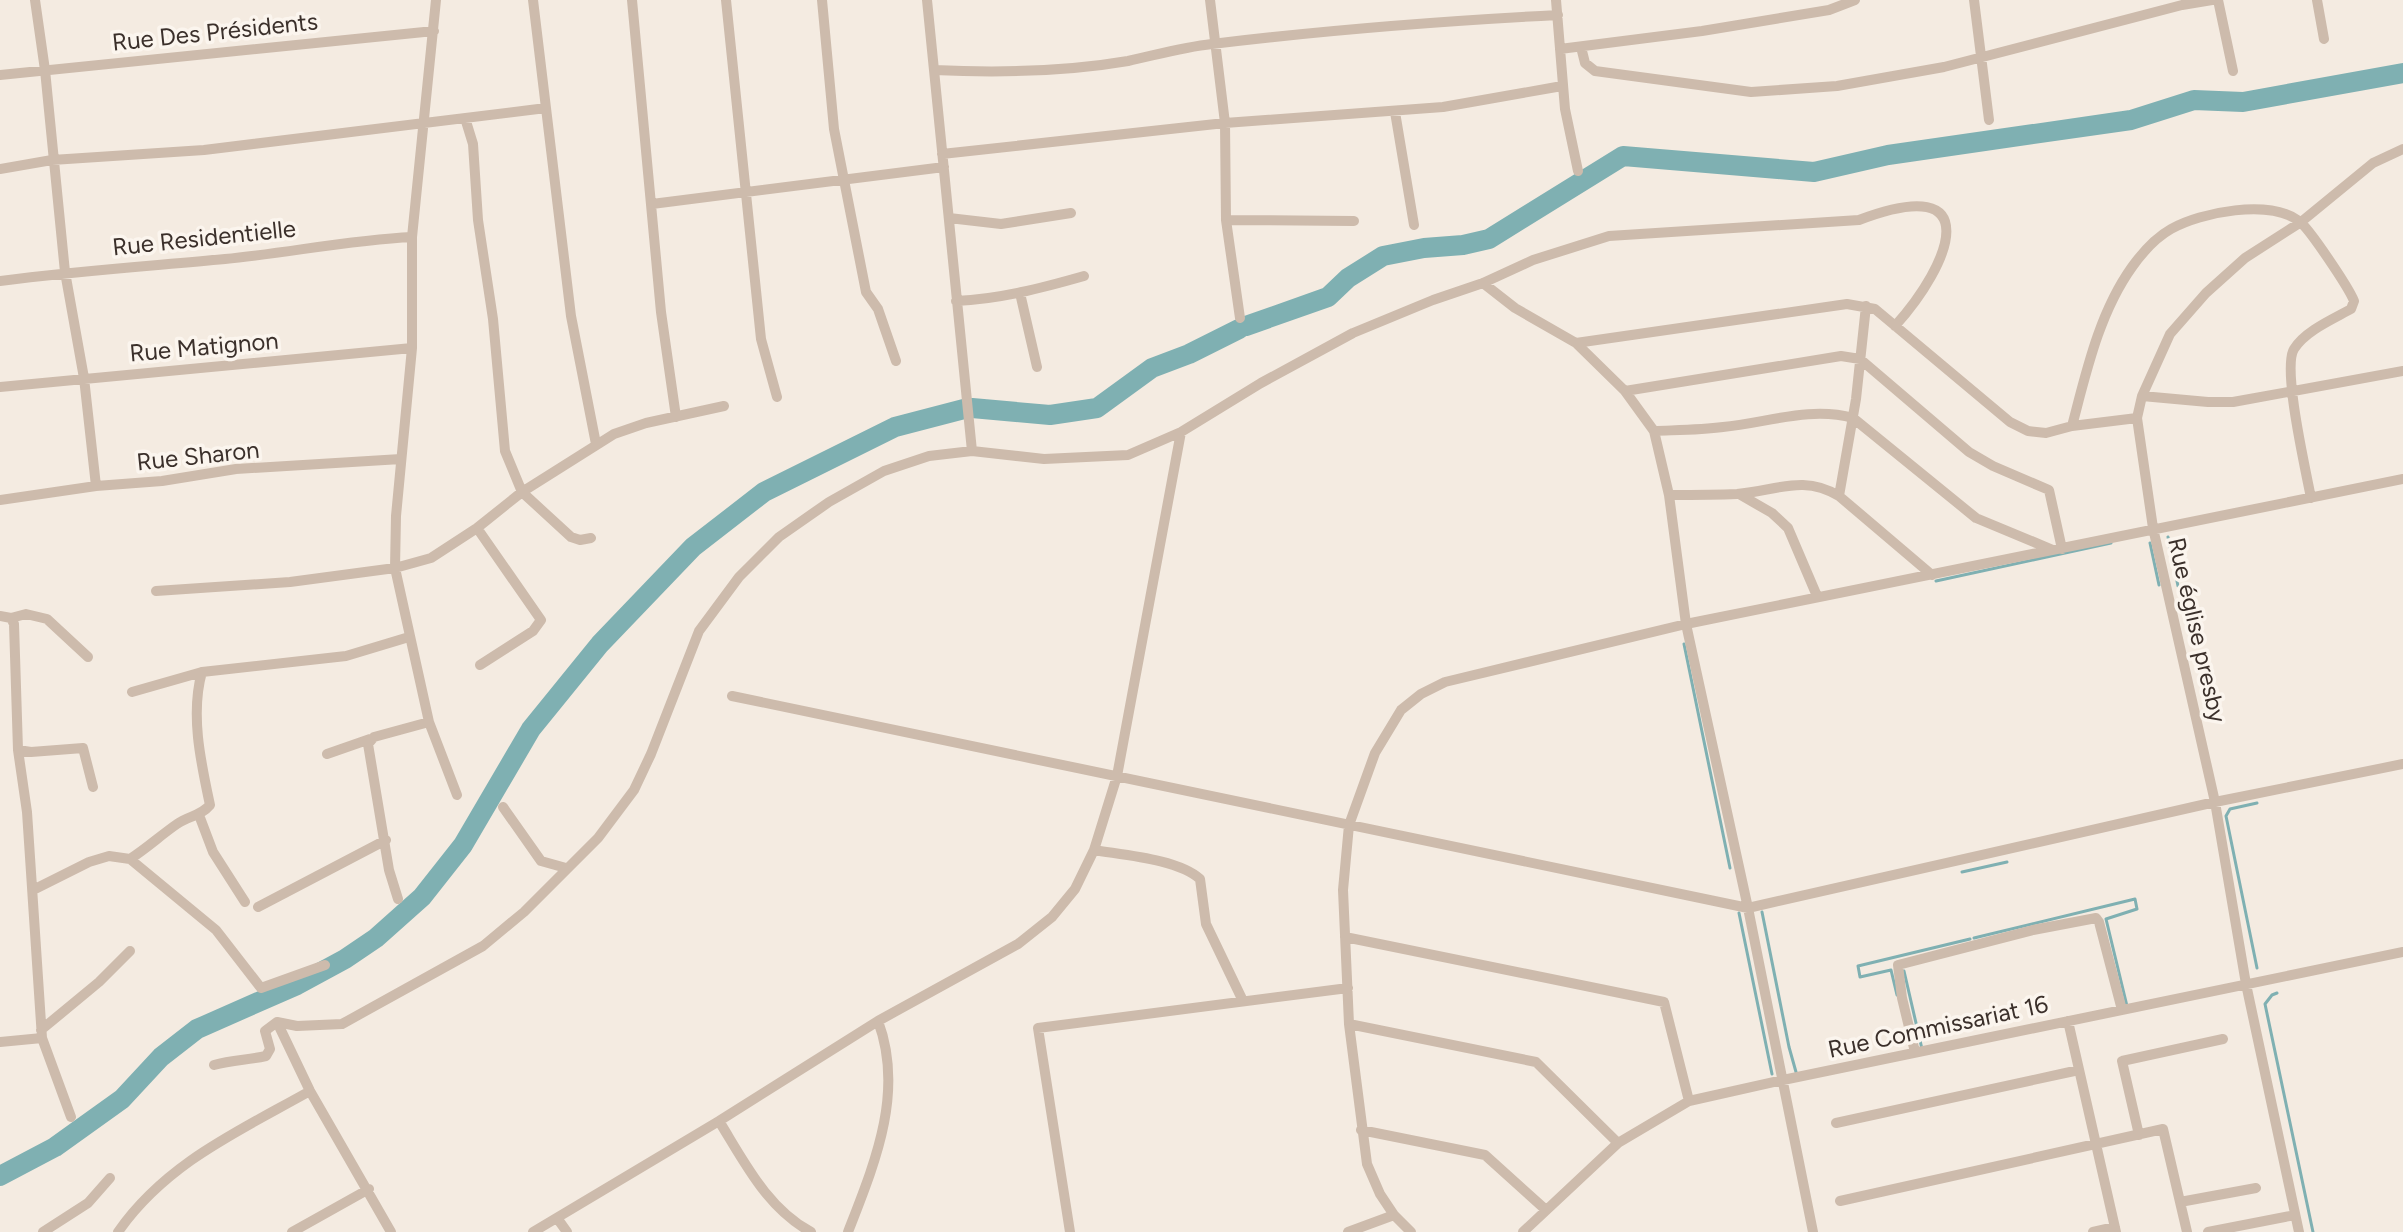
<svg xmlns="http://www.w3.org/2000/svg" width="2403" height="1232" font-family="Figtree,sans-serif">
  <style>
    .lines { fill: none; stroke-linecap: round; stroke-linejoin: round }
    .stream { stroke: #7fb0b2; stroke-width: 3 }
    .river { stroke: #7fb0b2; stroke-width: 20 }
    .minor { stroke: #cdbbac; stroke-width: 10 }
    .labels { text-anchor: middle; stroke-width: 7; stroke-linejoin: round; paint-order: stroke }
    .street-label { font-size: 24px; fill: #3b302b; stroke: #fbf5ee }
  </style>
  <rect width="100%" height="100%" fill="#f4ebe1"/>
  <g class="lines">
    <path class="stream" d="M2168,537l10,49
      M2150,543l9,42
      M1936,581l175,-38
      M1684,644l46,224
      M2257,803l-27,6 -4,7 31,152
      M1962,872l45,-10
      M1762,912l27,135 7,25
      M1739,913l33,161
      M1974,938l161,-39 2,10 -31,10 21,87
      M1904,971l18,78
      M2277,993l-5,2 -7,9 48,228
      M1897,995l-6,-25 -31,7 -2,-11 112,-27"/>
    <path class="river" d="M1246,326l82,-29 20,-19 35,-22 41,-8 39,-3 26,-6 134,-83 191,16 74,-17 243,-35 63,-20 49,2 160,-29
      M972,408l78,7 47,-7 55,-40 37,-14 50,-25
      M0,1176l55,-29 67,-48 39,-42 36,-28 100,-44 48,-26 31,-21 46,-41 41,-52 68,-116 69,-85 93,-97 71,-55 131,-65 69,-18"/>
    <path class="minor" d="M35,0l10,70 20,202 19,106 12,108
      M436,0l-24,237v111l-16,168 -1,52 34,154 28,73
      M533,0l38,316 25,128
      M632,0l29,312 15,105
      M726,0l35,339 16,58
      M822,0l12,129 32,163 12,17 18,52
      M927,0l45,451
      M1210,0l15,123 1,97 14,98
      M1556,0l9,109 13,62
      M1974,0l15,120
      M2218,0l15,71
      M2317,0l7,39
      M1581,47l4,16 10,8 156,21 86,-6 107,-19 238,-62 30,-5
      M1560,49l142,-18 127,-21 26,-10
      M934,70c65,3 130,2 194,-9 28,-6 55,-14 84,-17 115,-14 230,-23 346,-29
      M0,75l434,-44
      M1395,112l19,113
      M465,118l8,26 5,76 15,99 12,132 17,41 49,45 9,3 11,-2
      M942,154l283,-31 218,-16 119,-21
      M0,169l52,-9 152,-10 342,-42
      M652,204l292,-37
      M949,218l52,6 70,-11
      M1226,220l128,1
      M0,281c75,-10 150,-15 225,-22 63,-6 124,-19 187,-22
      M1483,283l32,25 61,35 49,48 29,40 15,64 17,129 62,284 65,324
      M1020,293l17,74
      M956,301c44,-2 86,-13 128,-25
      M1576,343l271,-39 28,5 135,113 18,9 18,2 26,-7 65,-8
      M0,387l412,-39
      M1625,391l216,-35 19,3 109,93 24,14 56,24 13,59
      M2142,396l66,6h25l170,-31
      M2072,426c14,-53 27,-113 60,-159 10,-14 23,-29 39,-38 30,-17 98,-30 128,-8 10,7 50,67 55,80l-3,8c-18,10 -46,22 -57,40 -12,19 12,122 17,149
      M1654,431c23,-1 46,-1 69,-4 43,-4 87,-21 130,-9l123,100 77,32
      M1739,494l33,19 16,15 29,68
      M1669,495c22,0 45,0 68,-1 39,-3 66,-20 102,2l93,79
      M1839,496l17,-97 10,-93
      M0,500l96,-14 66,-5 74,-12 165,-10
      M477,528l64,92 -8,11 -53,34
      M156,591l134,-9 105,-14 36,-10 46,-30 45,-36 92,-58 32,-11 78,-17
      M0,616l11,2 15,-4 21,5 41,38
      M11,618l3,6 4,126 9,62 15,226 29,79
      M132,692l70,-20
      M732,696l1016,212 467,-106 188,-38
      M18,750l13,2 52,-4 10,39
      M327,754l43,-15
      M503,807l38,54 25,7
      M199,815l14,37 32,50
      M1094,850c29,5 84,9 106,29l6,45 37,77
      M130,859c17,-11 31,-24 47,-35 11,-8 24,-8 33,-19 -9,-42 -20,-91 -8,-133l144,-16 63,-19
      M33,890l56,-28 20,-6 21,3 86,71 45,58 64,-23
      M398,899l-9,-29 -21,-126 6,-7 55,-15
      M258,907l128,-67
      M1345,937l319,65 25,99
      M2068,1021l48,211
      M277,1022l33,69 81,141
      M1349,1024l187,38 82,81
      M41,1030l58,-48 31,-31
      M0,1042l42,-4
      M1915,1052l-13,-54 -4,-33 135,-35 63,-12 3,4 23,88
      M214,1065c18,-5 34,-5 52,-9l4,-7 -5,-18 12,-9 20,4 45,-2 141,-78 41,-34 74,-74 36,-48 17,-36 48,-123 40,-54 40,-40 50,-35 55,-31 45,-15 43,-5 72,8 84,-4 53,-23 80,-49 92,-50 80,-33 50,-17 50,-23 76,-24 250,-16c129,-49 92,44 36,106
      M719,1121c26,42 48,87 92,111
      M1836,1123l243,-53
      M1361,1130l124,25 61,55
      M2139,1135l-17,-74 101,-22
      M1840,1201l323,-72 24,103
      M2180,1202l76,-14
      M557,1218l10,14
      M43,1232l45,-29 22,-25
      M118,1232c48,-69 121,-101 192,-141
      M292,1232l77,-43
      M533,1232l186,-111 159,-100 140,-77 34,-27 23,-28 19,-39 23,-74 64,-344
      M848,1232c26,-67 57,-139 30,-211
      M1070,1232l-32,-204 310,-40
      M1348,1232l46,-17
      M1411,1232l-17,-17 -14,-21 -13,-30 -18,-140 -6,-134 6,-65 26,-72 26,-43 20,-16 24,-12 241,-58 717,-145
      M1523,1232l95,-89 71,-42 94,-21 620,-128
      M2093,1232l22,-5
      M2208,1232l87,-17
      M2299,1232l-53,-248 -31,-182 -62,-274 -16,-110 5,-22 28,-62 36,-41 39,-35 56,-36 72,-59 30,-14"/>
  </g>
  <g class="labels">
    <g class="street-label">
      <text transform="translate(215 32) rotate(-6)" y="8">Rue Des Présidents</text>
      <text transform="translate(204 238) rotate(-6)" y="8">Rue Residentielle</text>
      <text transform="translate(204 347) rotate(-5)" y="8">Rue Matignon</text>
      <text transform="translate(198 456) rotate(-6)" y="8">Rue Sharon</text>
      <text transform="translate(2197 630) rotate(77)" y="8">Rue église presby</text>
      <text transform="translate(1938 1027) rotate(-12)" y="8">Rue Commissariat 16</text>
    </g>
  </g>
</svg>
